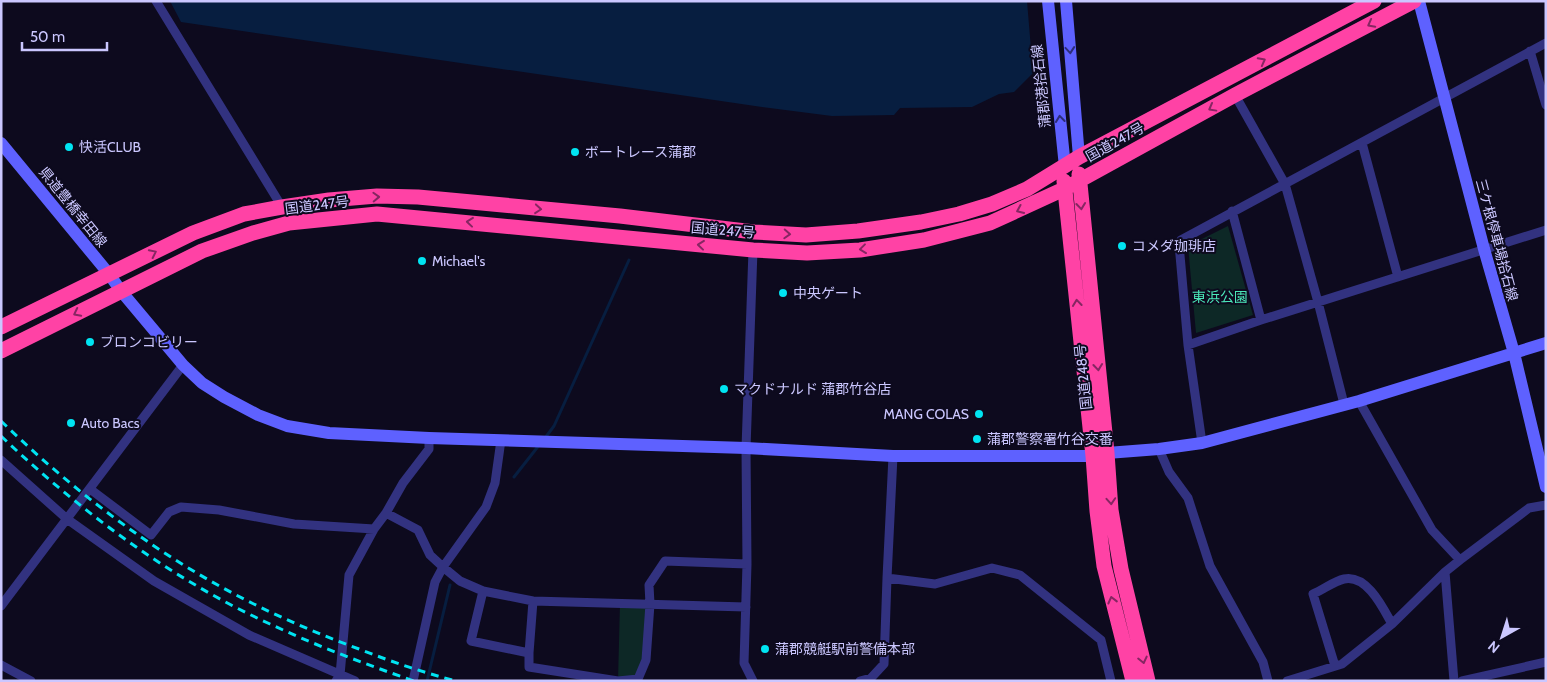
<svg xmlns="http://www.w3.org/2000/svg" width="1547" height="682" font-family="Cabin,'Noto Sans JP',sans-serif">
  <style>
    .green { fill: #0d2826 }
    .water { fill: #071e40 }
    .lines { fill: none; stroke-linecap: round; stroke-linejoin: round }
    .stream { stroke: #071e40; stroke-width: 3 }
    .street { stroke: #323280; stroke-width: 9 }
    .secondary { stroke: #5e61ff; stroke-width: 12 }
    .highway { stroke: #ff42a5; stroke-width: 15 }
    .rail { stroke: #00e4f2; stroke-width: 3; stroke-dasharray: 8 6; stroke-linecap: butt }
    .oneway { stroke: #862662 }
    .oneway2 { stroke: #2d2d78 }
    .poi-dot { fill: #00e4f2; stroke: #0d0a1e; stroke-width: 2 }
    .labels { text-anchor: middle; stroke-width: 4; stroke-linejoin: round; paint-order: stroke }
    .street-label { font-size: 14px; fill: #cbc7ff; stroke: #0d0a1e }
    .poi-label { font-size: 14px; fill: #cbc7ff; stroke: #0d0a1e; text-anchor: start }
    .park-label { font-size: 14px; fill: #4be7b9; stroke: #0d0a1e }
  </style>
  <rect width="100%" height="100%" fill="#0d0a1e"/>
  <path class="green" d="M1228,226l25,89 -57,18 -8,-87z
    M620,603l30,1 -4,56 -8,19 -20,2z"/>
  <path class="water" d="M170,1h857l6,72 -19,19 -15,2 -27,13 -72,1 -6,7 -62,1 -70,-9 -581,-85z"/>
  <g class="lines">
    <path class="stream" d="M545,438l9,-12 75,-166
      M514,477l26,-33
      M427,681l23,-96"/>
    <path class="street" d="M156,1l126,206
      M1530,51l16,54
      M1235,95l50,89 33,118 26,102
      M1362,143l36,134
      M1232,211l29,109
      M1188,345l73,-25 285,-90
      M1359,401l73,129 28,30
      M1202,443l-14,-98 -9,-101 2,-4 365,-197
      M1159,449l10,23 19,26 22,68 53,96 5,19
      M893,456l-6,122 48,6 57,-16 28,7 81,65 10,41
      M1,460l66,59 87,62 95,54 106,46
      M90,489l61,46 18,-23 12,-5 38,3 75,14 80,5
      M386,513l32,17 12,25 13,12 17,14 23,10 50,10 213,6
      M1445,572l9,109
      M483,591l-12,50 58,12 4,-52
      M1,606l182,-241
      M529,653v14l89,14 20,-2 8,-19 4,-56 -1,-19 16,-24 82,3
      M1,665l30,16
      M1335,666l-22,-72c10,-4 21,-13 31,-15 23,-5 39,29 48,45
      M336,681l4,-6 9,-100 25,-46 12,-16 17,-30 26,-34v-11
      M413,681l22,-99 8,-15 43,-60 9,-24 6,-43
      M753,681l-9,-18 3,-99 -1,-116 7,-198
      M860,681l11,-3 13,-14 3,-86
      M1287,681l55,-17 50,-40 53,-52 15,-12 69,-52 17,-3
      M1462,681l84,-19"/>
    <path class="secondary" d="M1048,1l17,166
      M1066,1l13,156
      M1419,1l65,248 30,104 32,134
      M1,143l108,131 12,17 62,74 19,18 22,14 34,18 29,11 42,7 100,5 317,10 147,8h200l14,-3 52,-4 43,-6 157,-42 187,-58"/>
    <path class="highway" d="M1079,174l28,279 4,57 10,59 27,112
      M1064,181l29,275 4,55 7,55 29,115
      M1,327l192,-94 51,-19 38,-7 47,-7 48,-4 41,1 202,19 134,16 52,3 52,-4 63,-9 38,-8 33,-10 35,-15 52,-32 295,-156
      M1,351l201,-100 51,-18 36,-10 88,-9 376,36 54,3 53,-3 64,-10 66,-17 74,-34 171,-94 179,-94"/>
    <path class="rail" d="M1,421c59,57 124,109 194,151 52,31 107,56 164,77 33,13 63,23 97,32
      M1,436c79,75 170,143 269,188 47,22 95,40 144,57"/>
  </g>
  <defs><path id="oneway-chevron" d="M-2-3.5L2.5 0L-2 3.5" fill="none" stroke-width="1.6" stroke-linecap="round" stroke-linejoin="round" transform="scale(1.25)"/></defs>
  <g class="oneway">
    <use href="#oneway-chevron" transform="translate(1371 24) rotate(152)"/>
    <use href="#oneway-chevron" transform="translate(1262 61) rotate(-28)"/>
    <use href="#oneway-chevron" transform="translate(1212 108) rotate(151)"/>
    <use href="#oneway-chevron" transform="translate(376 197) rotate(-2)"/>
    <use href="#oneway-chevron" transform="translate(1081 206) rotate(84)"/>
    <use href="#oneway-chevron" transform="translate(538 209) rotate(5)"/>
    <use href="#oneway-chevron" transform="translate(1020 210) rotate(156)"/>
    <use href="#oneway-chevron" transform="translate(470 222) rotate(-174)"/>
    <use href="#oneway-chevron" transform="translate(787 234) rotate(3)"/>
    <use href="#oneway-chevron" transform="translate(701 245) rotate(-174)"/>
    <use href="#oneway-chevron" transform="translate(863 249) rotate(173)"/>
    <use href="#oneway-chevron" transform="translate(153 253) rotate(-26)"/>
    <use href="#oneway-chevron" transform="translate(1077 303) rotate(-96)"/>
    <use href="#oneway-chevron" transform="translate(77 313) rotate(153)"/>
    <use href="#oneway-chevron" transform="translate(1098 367) rotate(84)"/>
    <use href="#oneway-chevron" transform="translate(1111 501) rotate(86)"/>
    <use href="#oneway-chevron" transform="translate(1112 600) rotate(-104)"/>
    <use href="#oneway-chevron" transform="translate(1143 660) rotate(77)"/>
  </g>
  <g class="oneway2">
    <use href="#oneway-chevron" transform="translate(1070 50) rotate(85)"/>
    <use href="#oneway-chevron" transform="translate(1060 119) rotate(-96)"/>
  </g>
  <g class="poi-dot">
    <circle cx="69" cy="147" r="5"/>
    <circle cx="575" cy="152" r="5"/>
    <circle cx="1122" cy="246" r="5"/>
    <circle cx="422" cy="261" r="5"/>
    <circle cx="783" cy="293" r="5"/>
    <circle cx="90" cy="342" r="5"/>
    <circle cx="724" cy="389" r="5"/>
    <circle cx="979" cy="414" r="5"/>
    <circle cx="71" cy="423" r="5"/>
    <circle cx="977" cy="439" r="5"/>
    <circle cx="765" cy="649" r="5"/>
  </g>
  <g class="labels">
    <g class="street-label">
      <text transform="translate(1041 86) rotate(-96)" y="5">蒲郡港拾石線</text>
      <text transform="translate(1115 142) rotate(-29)" y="5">国道247号</text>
      <text transform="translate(317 205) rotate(-7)" y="5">国道247号</text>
      <text transform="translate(73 207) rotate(51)" y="5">県道豊橋幸田線</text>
      <text transform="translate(723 230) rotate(5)" y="5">国道247号</text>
      <text transform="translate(1497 240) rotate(75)" y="5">三ケ根停車場拾石線</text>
      <text transform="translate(1083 377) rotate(-96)" y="5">国道248号</text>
    </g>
    <g class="poi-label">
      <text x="79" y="152">快活CLUB</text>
      <text x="585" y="157">ボートレース蒲郡</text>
      <text x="1132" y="251">コメダ珈琲店</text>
      <text x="432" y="266">Michael's</text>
      <text x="793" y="298">中央ゲート</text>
      <text x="100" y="347">ブロンコビリー</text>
      <text x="734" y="394">マクドナルド 蒲郡竹谷店</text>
      <text x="969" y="419" text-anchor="end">MANG COLAS</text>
      <text x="81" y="428">Auto Bacs</text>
      <text x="987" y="444">蒲郡警察署竹谷交番</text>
      <text x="775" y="654">蒲郡競艇駅前警備本部</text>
    </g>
    <g class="park-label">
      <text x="1220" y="302">東浜公園</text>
    </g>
  </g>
  <rect width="1547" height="682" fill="none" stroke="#cbc7ff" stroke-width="5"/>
  <g transform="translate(1502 637) rotate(219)" stroke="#0d0a1e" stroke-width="4" paint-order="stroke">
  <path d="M0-4L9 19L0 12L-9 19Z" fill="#cbc7ff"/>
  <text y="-8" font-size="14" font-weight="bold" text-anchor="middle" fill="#cbc7ff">N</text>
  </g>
  <path d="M22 42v8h85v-8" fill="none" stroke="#cbc7ff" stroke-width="2.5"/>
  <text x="30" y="42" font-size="15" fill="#cbc7ff" stroke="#0d0a1e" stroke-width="4" paint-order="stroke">50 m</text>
</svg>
